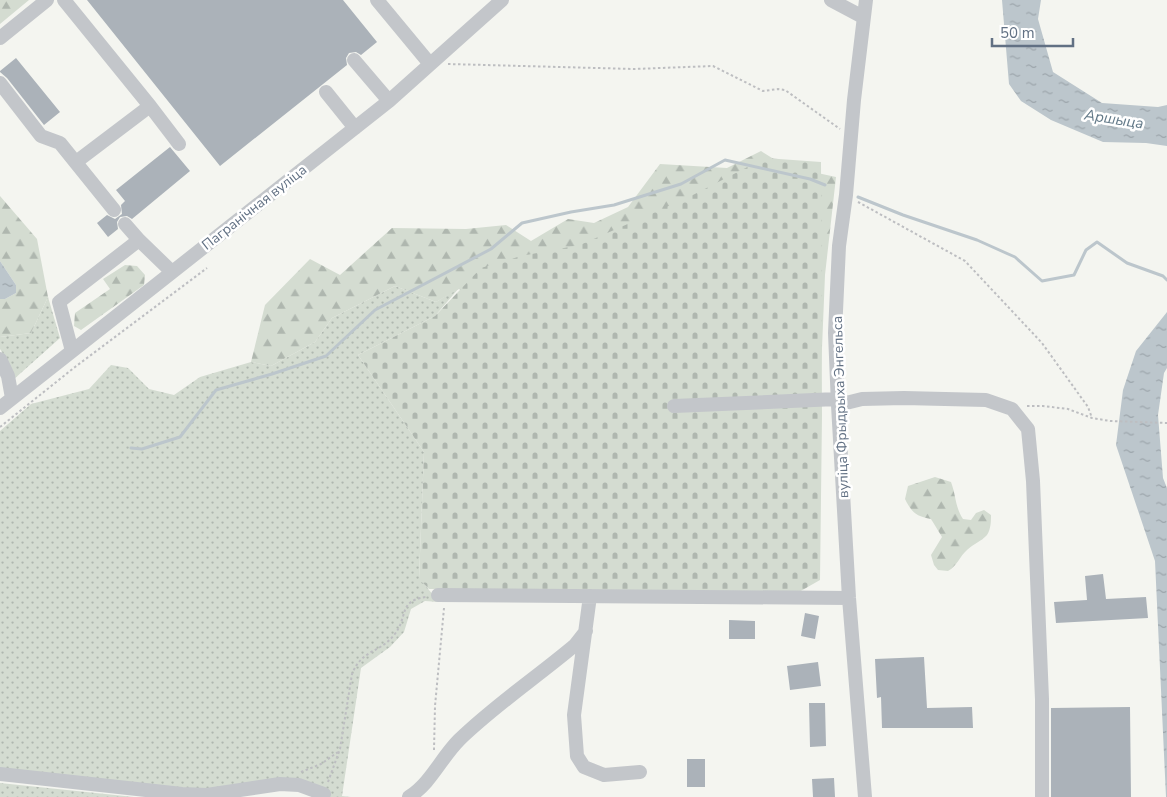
<svg xmlns="http://www.w3.org/2000/svg" width="1167" height="797" font-family="'Nunito Sans',sans-serif">
  <style>
    .grass { fill: url(#grass-dots) }
    .forest { fill: url(#forest-firs) }
    .cemetery { fill: url(#cemetery-stones) }
    .water { fill: url(#water-ripples) }
    .lines { fill: none; stroke-linecap: round; stroke-linejoin: round }
    .stream { stroke: #bcc6cc; stroke-width: 3 }
    .building { fill: #abb2b9 }
    .path { stroke: #bdbec1; stroke-width: 2; stroke-dasharray: 2.5 2.5; stroke-linecap: butt }
    .minor { stroke: #c3c6ca; stroke-width: 14 }
    .labels { text-anchor: middle; stroke-width: 5; stroke-linejoin: round; paint-order: stroke }
    .street-label { font-size: 14px; fill: #617083; stroke: #fff }
    .water-label { font-size: 15px; font-style: italic; fill: #627988; stroke: #fff }
  </style>
  <defs>
    <pattern id="grass-dots" width="8" height="8" patternUnits="userSpaceOnUse" patternTransform="scale(1.25)"><rect width="8" height="8" fill="#d4dcd1"/><path d="M2 2h.1M6 6h.1" fill="none" stroke="#afb7af" stroke-width="1.8" stroke-linecap="round"/></pattern>
    <pattern id="forest-firs" width="22" height="20" patternUnits="userSpaceOnUse" patternTransform="scale(1.25)"><rect width="22" height="20" fill="#d4dcd1"/><path d="M5 1l3.5 6h-7zM16 11l3.5 6h-7z" fill="#afb7af"/></pattern>
    <pattern id="cemetery-stones" width="16" height="16" patternUnits="userSpaceOnUse" patternTransform="scale(1.25)"><rect width="16" height="16" fill="#d4dcd1"/><path d="M2 7V4a2 2 0 0 1 4 0v3zM10 15v-3a2 2 0 0 1 4 0v3z" fill="#afb7af"/></pattern>
    <pattern id="water-ripples" width="26" height="14" patternUnits="userSpaceOnUse" patternTransform="scale(1.25)"><rect width="26" height="14" fill="#bcc6cc"/><path d="M2 4q2-2 4 0t4 0M15 11q2-2 4 0t4 0" fill="none" stroke="#9ca5ab"/></pattern>
  </defs>
  <rect width="100%" height="100%" fill="#f4f5f0"/>
  <path class="grass" d="M395,286l41,16 23,-14 -24,28 -77,39 66,97 -5,126 20,24 -14,-1 -14,8 -7,23 -14,15 -29,21 -19,128 9,1h-38v-6l-45,-5 -58,8 -210,-24v-339l31,-27 58,-15 22,-24 17,3 21,21 25,6 26,-18 51,-15 20,4 44,-24 17,-24z
    M48,297l12,41 -47,42 -8,-23 -5,-8v-12l31,-4z
    M0,783l134,14h-134z"/>
  <path class="forest" d="M0,0h29l-29,24z
    M761,151l24,15 51,11 -11,98 -9,219 -332,-189 -25,-16 -23,13 -41,-16 -63,32 -17,24 -44,24 -20,-4 14,-57 45,-46 30,16 52,-47 74,1 40,-4 25,16 37,-22 26,4 34,-16 32,-43 67,4z
    M0,196l37,43 11,58 -17,36 -31,4v-38h5l11,-6v-8l-16,-24z
    M125,265l12,1 8,9 -1,10 -63,45 -7,-4 1,-13 35,-24 -7,-10z
    M935,477l16,5c5,13 4,25 12,37l8,1 5,-7 8,-3 7,5c0,6 0,14 -4,20 -5,6 -14,9 -20,15 -7,6 -10,16 -19,21l-10,-1 -4,-5 -3,-10 11,-18 -11,-18c-15,-3 -19,-6 -26,-20l3,-13z"/>
  <path class="cemetery" d="M765,158l56,4 1,253 -2,165 -21,12 -370,-3 -10,-10 5,-127 -66,-97 77,-39 46,-48 40,-12 59,-11 109,-48z"/>
  <path class="water" d="M1002,0h39l-3,19 15,53 49,31 56,4 9,-2v41l-21,-3 -43,-1 -52,-22 -30,-19 -12,-17z
    M0,261l16,24v8l-11,6h-5z
    M1167,312v56l-3,5 -6,42 5,63 4,10v309h-1l-11,-236 -39,-116 7,-55 13,-39z"/>
  <g class="lines">
    <path class="stream" d="M858,197l45,18 74,25 38,17 27,24 32,-6 12,-25 11,-8 30,21 36,13 4,4
      M131,448l11,1 38,-12 36,-47 56,-16 54,-18 49,-46 116,-61 31,-26 49,-11 43,-7 67,-21 44,-24 85,19 15,6"/>
  </g>
  <path class="building" d="M87,0h256l34,42 -16,13 -5,-3 -7,1 -3,5 1,7 -127,101z
    M16,58l44,54 -16,13 -37,-47 -7,-6v-1z
    M170,147l20,24 -58,48 -5,-3 -7,1 -3,5 1,7 -10,8 -11,-14 10,-8 8,4 7,-5 -1,-9 4,-4 -9,-11z
    M1103,574l3,25 40,-2 2,21 -92,5 -2,-21 33,-2 -2,-24z
    M805,613l14,3 -4,23 -14,-3z
    M729,620l26,1v18h-26z
    M924,657l3,51 45,-1 1,21h-91l-1,-31 -4,1 -2,-39z
    M818,662l3,24 -31,4 -3,-24z
    M809,703h16l1,43 -16,1z
    M1130,707l1,90h-80v-89z
    M687,759h18v28h-18z
    M834,778l1,19h-22l-1,-18z"/>
  <g class="lines">
    <path class="path" d="M448,64l186,5 79,-3 50,25 15,-2 7,1 55,39
      M858,202l107,59 77,82 46,64 4,11
      M1027,406h16l25,3 24,9 18,3 57,2
      M0,427l75,-60 132,-99
      M434,750l1,-44 9,-98
      M301,772l20,-8 17,-12
      M328,782l12,-33 12,-75c10,-25 28,-21 42,-39 15,-18 3,-34 32,-38"/>
    <path class="minor" d="M64,0l86,106 -74,56
      M377,0l53,64
      M831,0l32,17
      M0,38l47,-38
      M354,60l35,41
      M0,83l41,53 19,7 54,67
      M326,92l29,36
      M150,106l29,38
      M125,224l14,16
      M72,351l-13,-49 80,-62 33,32
      M0,359l8,17 4,22
      M838,405l24,-6 42,-1 82,2 26,9 16,20 5,52 9,218v98
      M674,406l163,-7
      M0,408l389,-307 113,-101
      M438,595l411,3
      M590,596l-16,119 3,41 7,11 20,8 36,-3
      M0,774l182,20 25,1 73,-11 19,1 25,9 -2,3
      M409,797c22,-14 32,-39 50,-57 36,-35 78,-63 116,-95l11,-14
      M865,797l-16,-199 -11,-193 -3,-72 4,-87 7,-51 8,-95 12,-100"/>
  </g>
  <g class="labels">
    <g class="street-label">
      <text transform="translate(254 207) rotate(-38)" y="5">Пагранічная вуліца</text>
      <text transform="translate(840 407) rotate(-92)" y="5">вуліца Фрыдрыха Энгельса</text>
    </g>
    <g class="water-label">
      <text transform="translate(1114 119) rotate(9)" y="5">Аршыца</text>
    </g>
  </g>
  <path d="M992 38v8h81v-8" fill="none" stroke="#617083" stroke-width="2.5"/>
  <text x="1000" y="38" font-size="15" fill="#617083" stroke="#ffffff" stroke-width="4" paint-order="stroke">50 m</text>
</svg>
